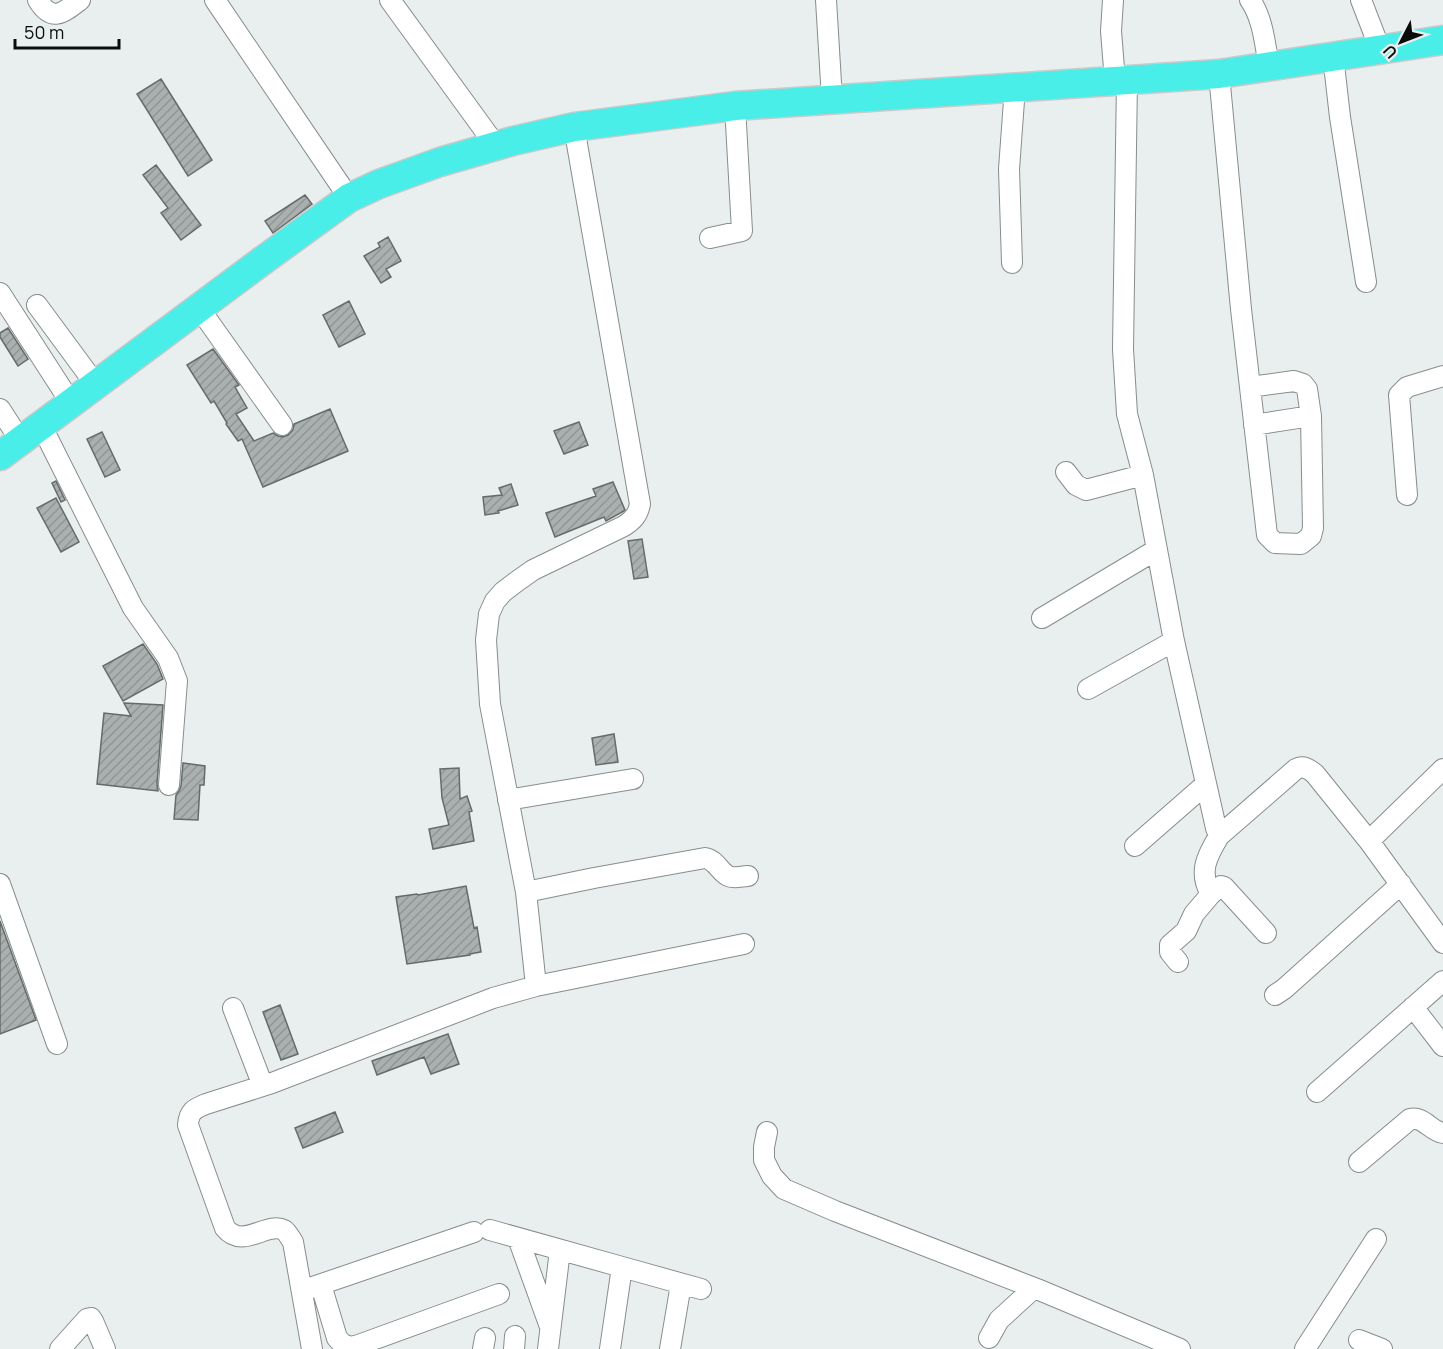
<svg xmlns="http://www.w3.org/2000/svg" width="1443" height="1349" font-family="Manrope,sans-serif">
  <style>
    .building { fill: url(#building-hatch); stroke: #656b6a; stroke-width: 1.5 }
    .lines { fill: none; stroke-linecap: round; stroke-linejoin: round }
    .minor-casing { stroke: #878d8d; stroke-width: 22 }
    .highway-casing { stroke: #c9caca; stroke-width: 31 }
    .minor { stroke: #fff; stroke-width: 20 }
    .highway { stroke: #49eee8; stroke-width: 28 }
  </style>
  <defs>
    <pattern id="building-hatch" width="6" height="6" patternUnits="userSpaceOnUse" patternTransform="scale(1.5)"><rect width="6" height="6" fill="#aab0af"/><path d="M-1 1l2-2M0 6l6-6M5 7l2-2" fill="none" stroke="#919695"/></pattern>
  </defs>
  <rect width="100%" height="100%" fill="#e8efee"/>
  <path class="building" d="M161,79l51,81 -24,16 -51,-82z
    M156,165l45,60 -20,15 -20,-27 7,-5 -25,-33z
    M305,195l7,9 -39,29 -8,-12z
    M388,237l13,24 -15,8 5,8 -10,6 -17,-27 16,-9 -2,-4z
    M349,301l16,33 -26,13 -16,-32z
    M8,328l20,31 -10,7 -18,-29v-4z
    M213,349l26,36 -4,2 12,21 -11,6 18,27 19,-8 5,3 5,1 5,-2 5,-5 1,-6 36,-15 18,42 -85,36 -21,-48 -4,2 -12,-17 1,-1 -13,-22 -3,2 -24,-38z
    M579,422l9,23 -24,9 -10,-23z
    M102,432l18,38 -15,7 -18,-38z
    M56,481l9,19 -4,2 -9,-19z
    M613,482l12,28 -1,1 -18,10 -2,-4 -49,20 -9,-24 50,-17 -3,-7z
    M511,484l7,21 -20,6 1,2 -14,2 -2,-18 19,-2 -3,-7z
    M56,498l23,44 -18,10 -24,-44z
    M642,539l6,38 -14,2 -6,-38z
    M143,644l14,20 6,15 -40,22 -20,-35z
    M124,703l39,2 -6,79 1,7 -61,-7 7,-71 27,3z
    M614,734l4,28 -22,3 -4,-27z
    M183,763l22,3 -1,19h-4l-2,35 -24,-1 2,-24 3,-4 2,-5z
    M459,768l1,31 7,-3 5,15 -3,1 5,29 -41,8 -4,-20 20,-4 -7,-27 -2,-29z
    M466,886l8,42 3,-1 4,25 -11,2v1l-63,9 -11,-67 21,-3 1,1z
    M0,921l36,99 -36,14z
    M280,1005l18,49 -17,6 -18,-48z
    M448,1034l11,30 -28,10 -7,-17 -47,18 -5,-14z
    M335,1112l8,20 -40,16 -8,-20z"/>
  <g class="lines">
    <g class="minor-casing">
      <path id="minor" d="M38,0c14,23 25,13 42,0
        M215,0l134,198
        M390,0l106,146
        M826,0l6,99
        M1113,0l-2,31 4,50
        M1250,0c13,18 15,45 19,66
        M1361,0l19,49
        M1333,56l7,61 26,165
        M1219,74l22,235 26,226 8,8 26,1 10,-8 2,-8 -2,-112 -4,-27 -4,-5 -9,-3 -44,6
        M1127,80l-4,269 4,65 16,61 31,166 42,187 3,8
        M710,238l32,-7 -7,-125
        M1012,263l-3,-94 6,-82
        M0,293l71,110
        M37,305l59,80
        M199,308l83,117
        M0,409l20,31
        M41,425l92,183 35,50 9,23 -8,104
        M1254,425l57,-9
        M1066,472l10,13 10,5 57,-15
        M1407,495l-8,-100 8,-8 36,-11
        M1042,618l114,-68
        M1088,689l86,-48
        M508,800l125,-21
        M1369,841l74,102
        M1135,846l71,-62
        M0,884l57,160
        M526,892l68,-14 111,-20c11,2 14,13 23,18 6,3 14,0 20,0
        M1211,894c-13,-22 -4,-38 8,-58l77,-67c7,-4 13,0 19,5l54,67 74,-72
        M1178,962l-8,-10v-7l16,-14 8,-17 17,-20 10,-8 3,1 42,46
        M536,986l208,-42
        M1275,995l9,-6 117,-105
        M1413,1007l30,39
        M233,1008l30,78
        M1317,1092l126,-111
        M767,1132l-3,15v13l8,16 12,13 51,22 202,78 143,60
        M1359,1162l51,-43c14,-3 20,12 33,14
        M490,1230l132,37 -12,82
        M518,1238l31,86
        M622,1267l79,22
        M321,1285l16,53c5,6 8,8 16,9l146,-53
        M310,1288l164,-56
        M989,1338l10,-18 35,-32
        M1359,1340l23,9
        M60,1349l27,-30 4,-1 2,3 12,28
        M312,1349l-19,-107c-3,-4 -5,-9 -9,-12 -17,-9 -41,20 -59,-2l-37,-103c1,-14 6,-16 18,-21l66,-21 221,-85 43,-12 -10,-94 -36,-188 -4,-64 3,-26 6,-13 8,-9 13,-10 17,-12 91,-44c9,-6 14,-11 16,-22l-66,-377
        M483,1349l2,-11
        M514,1349l1,-13
        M548,1349l12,-99
        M670,1349l11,-65
        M1305,1349l71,-110"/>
    </g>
    <g class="highway-casing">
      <path id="highway" d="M0,456l262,-195 87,-63 30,-14 61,-22 73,-21 61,-14 161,-21 484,-32 224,-34"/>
    </g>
    <use href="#minor" class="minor"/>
    <use href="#highway" class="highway"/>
  </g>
  <g transform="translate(1401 42) rotate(228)" stroke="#e8efee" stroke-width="4.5" paint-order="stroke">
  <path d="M0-4.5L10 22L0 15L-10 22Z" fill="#0a0c0c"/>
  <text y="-9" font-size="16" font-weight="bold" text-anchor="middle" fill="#0a0c0c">U</text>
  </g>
  <path d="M15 39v9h104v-9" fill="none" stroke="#0a0c0c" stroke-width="3"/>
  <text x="24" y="39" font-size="18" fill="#0a0c0c" stroke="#e8efee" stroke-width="4.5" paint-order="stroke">50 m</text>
</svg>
